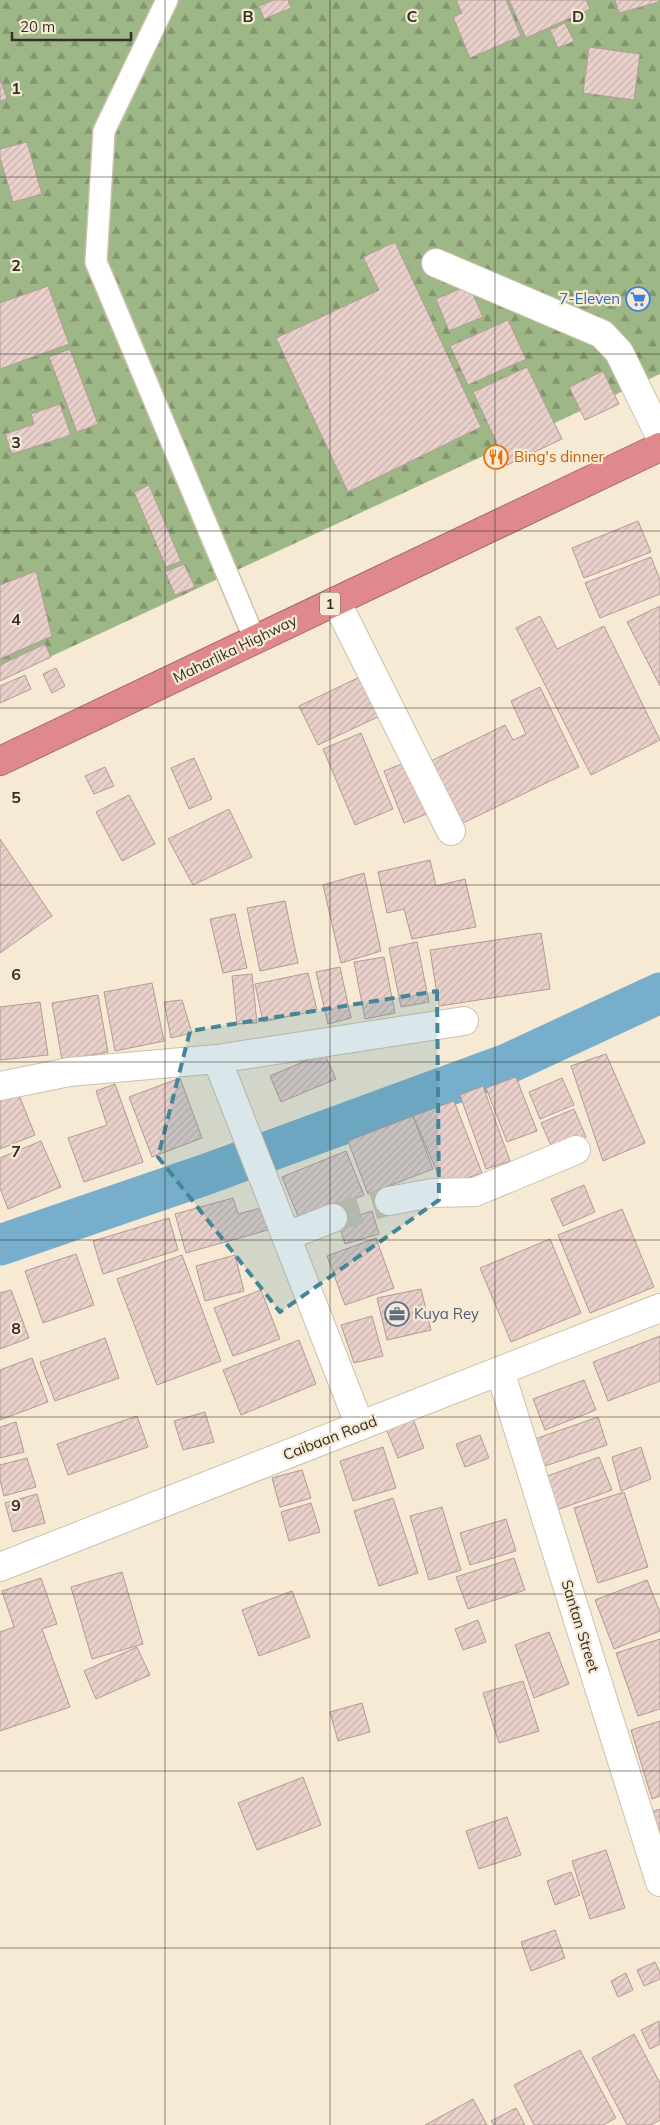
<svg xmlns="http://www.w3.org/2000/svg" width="660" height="2125" font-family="Mulish,sans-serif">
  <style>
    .forest { fill: url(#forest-firs) }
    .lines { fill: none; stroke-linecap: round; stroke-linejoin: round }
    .canal { stroke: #76aecc; stroke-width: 41 }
    .building { fill: url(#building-hatch); stroke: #b29a95 }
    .street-tunnel { stroke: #cfc5b2; stroke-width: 28; stroke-dasharray: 28 14; stroke-linecap: butt }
    .lane-casing { stroke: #cdc1ad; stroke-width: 24 }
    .street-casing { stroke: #cdc1ad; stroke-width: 30 }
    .secondary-casing { stroke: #cdc1ad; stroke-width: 30 }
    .highway-casing { stroke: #a46a69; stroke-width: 30 }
    .lane { stroke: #fff; stroke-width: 21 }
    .street { stroke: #fff; stroke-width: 28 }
    .secondary { stroke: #fff; stroke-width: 28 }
    .highway { stroke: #e0898c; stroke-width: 28 }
    .marked { fill: #448697; fill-opacity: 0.2; stroke: #448697; stroke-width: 4; stroke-dasharray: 10 6; stroke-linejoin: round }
    .grid { fill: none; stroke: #343028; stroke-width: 1; stroke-opacity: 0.55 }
    .labels { text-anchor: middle; stroke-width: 4.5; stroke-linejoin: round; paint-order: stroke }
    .shield { fill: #f6ead5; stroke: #6e685c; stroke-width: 1 }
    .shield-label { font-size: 14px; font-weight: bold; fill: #343028 }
    .shop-label { font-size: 15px; fill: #366cbe; stroke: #f6ead5; text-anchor: end }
    .food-label { font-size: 15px; fill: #c56008; stroke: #f6ead5; text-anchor: start }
    .street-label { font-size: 15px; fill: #343028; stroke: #f6ead5 }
    .service-label { font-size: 15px; fill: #4e5e75; stroke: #f6ead5; text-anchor: start }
    .grid-label { font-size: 16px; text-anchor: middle; font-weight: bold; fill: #343028; stroke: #f6ead5; stroke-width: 4.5; stroke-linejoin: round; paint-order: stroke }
  </style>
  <defs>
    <pattern id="forest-firs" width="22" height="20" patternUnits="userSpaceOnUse" patternTransform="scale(1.25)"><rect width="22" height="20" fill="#9db786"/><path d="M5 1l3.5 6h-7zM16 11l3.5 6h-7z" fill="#81956e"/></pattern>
    <pattern id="building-hatch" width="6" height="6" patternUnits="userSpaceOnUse" patternTransform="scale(1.25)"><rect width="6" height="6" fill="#e9d0ca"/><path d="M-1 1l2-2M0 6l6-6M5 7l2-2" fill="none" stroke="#c8b3ae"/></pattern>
  </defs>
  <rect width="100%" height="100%" fill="#f6ead5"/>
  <path class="forest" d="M0,0h660v374l-660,306z"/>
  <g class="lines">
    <path class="canal" d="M0,1245l207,-71 300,-110 153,-71"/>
  </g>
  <path class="building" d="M274,0h14l3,8 -27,11 -5,-13z
    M456,0h50l15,36 -51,22 -17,-41 9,-4z
    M509,0h77l4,9 -64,29z
    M615,0h44v2l-40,11z
    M565,23l9,18 -16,7 -8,-18z
    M589,47l51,7 -6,46 -51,-7z
    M0,78l7,21 -7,2z
    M27,142l15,52 -29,8 -13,-44v-9z
    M395,242l86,185 -133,65 -72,-154 103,-48 -16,-33z
    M469,285l14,32 -34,14 -13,-32z
    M48,286l21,58 -69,25v-66z
    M508,320l18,39 -58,26 -18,-39z
    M70,349l28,75 -21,8 -28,-75z
    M527,367l35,72 -55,26 -34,-73z
    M603,371l16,33 -34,16 -16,-33z
    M60,404l11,31 -59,19 -7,-20 29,-10 -3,-10z
    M149,485l32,76 -15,6 -32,-75z
    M638,521l13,31 -67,26 -12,-30z
    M651,557l9,23v14l-60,24 -15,-35z
    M184,564l11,23 -20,8 -10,-23z
    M36,571l16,65 -52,23v-74z
    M660,606v80l-33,-64z
    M540,616l17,33 47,-23 56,114 -69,35 -75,-147z
    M45,644l6,13 -51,24v-16z
    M56,668l9,18 -13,7 -9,-19z
    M25,675l6,14 -31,14v-17z
    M364,675l18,40 -64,30 -19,-39z
    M540,687l39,80 -118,57 -30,-63 74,-36 8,15 13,-6 -15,-33z
    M361,733l32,76 -38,16 -32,-76z
    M194,758l18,41 -23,10 -18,-41z
    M409,761l20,52 -25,10 -20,-52z
    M105,767l9,19 -20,8 -9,-18z
    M129,795l26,49 -33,17 -26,-49z
    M229,809l23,48 -59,28 -25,-46z
    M0,839l52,77 -52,37z
    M430,860l6,26 29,-7 11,48 -64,12 -8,-30 -17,4 -9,-41z
    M364,873l17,78 -40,12 -18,-78z
    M285,901l13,62 -38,8 -13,-63z
    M235,914l12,54 -24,5 -13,-54z
    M541,933l9,56 -111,17 -9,-56z
    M417,942l12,60 -28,5 -12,-59z
    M384,957l11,56 -30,6 -11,-57z
    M340,967l11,51 -23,6 -12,-52z
    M308,973l9,37 -54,12 -8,-38z
    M252,974l5,49 -20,1 -5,-48z
    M152,983l12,58 -49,10 -11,-59z
    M98,995l10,57 -46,8 -10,-57z
    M182,1000l10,33 -21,5 -7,-36z
    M40,1002l8,53 -48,5v-53z
    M324,1053l12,26 -55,23 -11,-26z
    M606,1054l39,89 -42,18 -32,-95z
    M516,1077l21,54 -30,11 -21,-54z
    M180,1078l22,60 -50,19 -23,-60z
    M562,1078l12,27 -34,14 -11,-27z
    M115,1084l28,78 -59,20 -16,-44 39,-13 -11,-34z
    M483,1086l27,75 -24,8 -26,-74z
    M17,1090l18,45 -35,14v-53z
    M454,1101l28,72 -39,13 -30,-70z
    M574,1109l12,28 -33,13 -12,-27z
    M413,1116l20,53 -65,25 -20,-53z
    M41,1141l20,46 -53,22 -8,-21v-30z
    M346,1151l18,44 -64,26 -18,-44z
    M584,1185l11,27 -32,14 -12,-27z
    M233,1198l5,16 23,-6 7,22 -82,23 -11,-39z
    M622,1209l32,78 -64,26 -32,-78z
    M372,1211l7,23 -34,10 -7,-22z
    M169,1218l9,32 -75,24 -10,-33z
    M376,1238l18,50 -49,17 -18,-49z
    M550,1239l31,74 -70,29 -31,-74z
    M76,1254l18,51 -51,18 -18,-52z
    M182,1255l39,106 -64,24 -40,-106z
    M235,1255l9,36 -39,10 -9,-35z
    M421,1289l10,41 -44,10 -10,-42z
    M11,1290l18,48 -29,11v-56z
    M261,1290l19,49 -47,17 -19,-48z
    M372,1316l11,40 -29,7 -13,-38z
    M660,1336v45l-52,20 -15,-39z
    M105,1338l14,40 -64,23 -15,-39z
    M299,1340l17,44 -75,31 -18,-45z
    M32,1358l16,44 -48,18v-50z
    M584,1380l12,30 -51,20 -12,-31z
    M205,1412l9,30 -31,8 -9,-29z
    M137,1416l11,31 -80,28 -11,-31z
    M412,1416l12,32 -26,10 -13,-32z
    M598,1417l9,28 -65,22 -10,-27z
    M16,1422l8,30 -24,6v-31z
    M480,1435l9,23 -24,9 -9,-23z
    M383,1447l13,41 -43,13 -13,-40z
    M641,1447l10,32 -30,12 -9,-34z
    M599,1457l13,33 -55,20 -12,-33z
    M27,1458l9,29 -32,9 -4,-16v-15z
    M302,1470l9,28 -31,9 -8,-29z
    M624,1492l24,75 -50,16 -24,-75z
    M37,1494l8,29 -32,9 -8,-29z
    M393,1498l25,75 -39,13 -25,-75z
    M311,1503l9,29 -31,9 -8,-29z
    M442,1507l19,63 -32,10 -19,-64z
    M506,1519l10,32 -46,14 -10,-32z
    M514,1558l11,32 -57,19 -12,-32z
    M122,1572l21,72 -51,15 -21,-72z
    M41,1578l16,46 -15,5 28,78 -70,24v-99l14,-5 -12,-36z
    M647,1580l13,32v19l-46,18 -19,-49z
    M292,1591l18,46 -51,19 -17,-46z
    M478,1620l8,22 -23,8 -8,-21z
    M549,1632l20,52 -35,14 -19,-53z
    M660,1639v70l-22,7 -22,-63z
    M137,1647l13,28 -54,24 -12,-28z
    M523,1681l16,50 -40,12 -16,-50z
    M362,1703l8,29 -32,9 -8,-29z
    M660,1721v75l-8,3 -21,-69z
    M303,1777l18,48 -64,25 -19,-47z
    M660,1809v35l-9,-32z
    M507,1817l14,38 -42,14 -13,-38z
    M606,1850l19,58 -35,11 -18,-58z
    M571,1872l9,23 -25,10 -8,-24z
    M555,1930l10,28 -34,13 -10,-29z
    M655,1962l5,10v7l-16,7 -7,-16z
    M626,1973l7,17 -15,7 -7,-16z
    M659,2021l1,23 -10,5 -9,-19z
    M634,2034l26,49v37l-9,5h-24l-35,-67z
    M580,2050l36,68 -13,7h-69l-20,-40z
    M473,2099l14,26h-62z
    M516,2108l9,17h-31l-3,-4z"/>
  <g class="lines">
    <path class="street-tunnel" d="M333,1218l56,-17"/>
    <g class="lane-casing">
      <path id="lane" d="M167,0l-63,131 -8,131 159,378"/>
    </g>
    <g class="street-casing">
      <path id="street" d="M436,263l166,71 17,18 41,84
        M336,601l115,230
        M217,1059l247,-38
        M0,1086l69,-14 148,-13 143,367
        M389,1201l43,-8 43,-1 101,-42
        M287,1236l46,-18
        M500,1371l160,511"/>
    </g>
    <g class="secondary-casing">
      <path id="secondary" d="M0,1567l660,-259"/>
    </g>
    <g class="highway-casing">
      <path id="highway" d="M0,761l660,-314"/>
    </g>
    <use href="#lane" class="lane"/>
    <use href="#street" class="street"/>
    <use href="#secondary" class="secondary"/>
    <use href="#highway" class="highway"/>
  </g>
  <path class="marked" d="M437,991l2,209 -159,112 -122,-155 32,-126z"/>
  <path class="grid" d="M165,0v2125M330,0v2125M495,0v2125M0,177h660M0,354h660M0,531h660M0,708h660M0,885h660M0,1062h660M0,1240h660M0,1417h660M0,1594h660M0,1771h660M0,1948h660"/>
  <defs>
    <g id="supermarket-ring" transform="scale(1.25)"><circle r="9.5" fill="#f6ead5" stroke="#3f7fe0" stroke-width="1.5"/><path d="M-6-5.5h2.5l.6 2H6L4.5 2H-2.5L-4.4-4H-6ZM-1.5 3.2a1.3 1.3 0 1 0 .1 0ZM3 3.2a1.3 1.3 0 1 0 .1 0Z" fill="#3f7fe0"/></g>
    <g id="restaurant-ring" transform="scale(1.25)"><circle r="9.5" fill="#f6ead5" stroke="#e8710a" stroke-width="1.5"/><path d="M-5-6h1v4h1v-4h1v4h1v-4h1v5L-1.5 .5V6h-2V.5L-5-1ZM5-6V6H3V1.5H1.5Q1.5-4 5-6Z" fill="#e8710a"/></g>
    <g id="office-ring" transform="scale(1.25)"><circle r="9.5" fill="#f6ead5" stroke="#5c6f8a" stroke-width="1.5"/><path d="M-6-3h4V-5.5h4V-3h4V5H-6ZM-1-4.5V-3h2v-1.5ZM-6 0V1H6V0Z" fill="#5c6f8a"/></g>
  </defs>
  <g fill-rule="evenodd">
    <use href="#supermarket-ring" x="638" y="299"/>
    <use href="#restaurant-ring" x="496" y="457"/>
    <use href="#office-ring" x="397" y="1314"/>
  </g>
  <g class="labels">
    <rect class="shield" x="320" y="592.5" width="20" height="23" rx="4"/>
    <g class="shield-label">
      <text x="330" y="609">1</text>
    </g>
    <g class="shop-label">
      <text x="620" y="304">7-Eleven</text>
    </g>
    <g class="food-label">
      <text x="514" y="462">Bing's dinner</text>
    </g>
    <g class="street-label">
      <text transform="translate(235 649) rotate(-26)" y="5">Maharlika Highway</text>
      <text transform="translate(330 1438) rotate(-21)" y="5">Caibaan Road</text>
      <text transform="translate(580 1626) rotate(73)" y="5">Santan Street</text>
    </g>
    <g class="service-label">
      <text x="414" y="1319">Kuya Rey</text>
    </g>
  </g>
  <g class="grid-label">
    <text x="248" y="22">B</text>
    <text x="412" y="22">C</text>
    <text x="578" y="22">D</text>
    <text x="16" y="94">1</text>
    <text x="16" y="271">2</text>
    <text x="16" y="448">3</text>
    <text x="16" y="625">4</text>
    <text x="16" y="803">5</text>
    <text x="16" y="980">6</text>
    <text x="16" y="1157">7</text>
    <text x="16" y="1334">8</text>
    <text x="16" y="1511">9</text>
  </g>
  <path d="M12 32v8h119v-8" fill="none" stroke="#343028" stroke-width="2.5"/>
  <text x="20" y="32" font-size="15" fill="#343028" stroke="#f6ead5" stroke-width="4" paint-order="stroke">20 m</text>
</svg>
